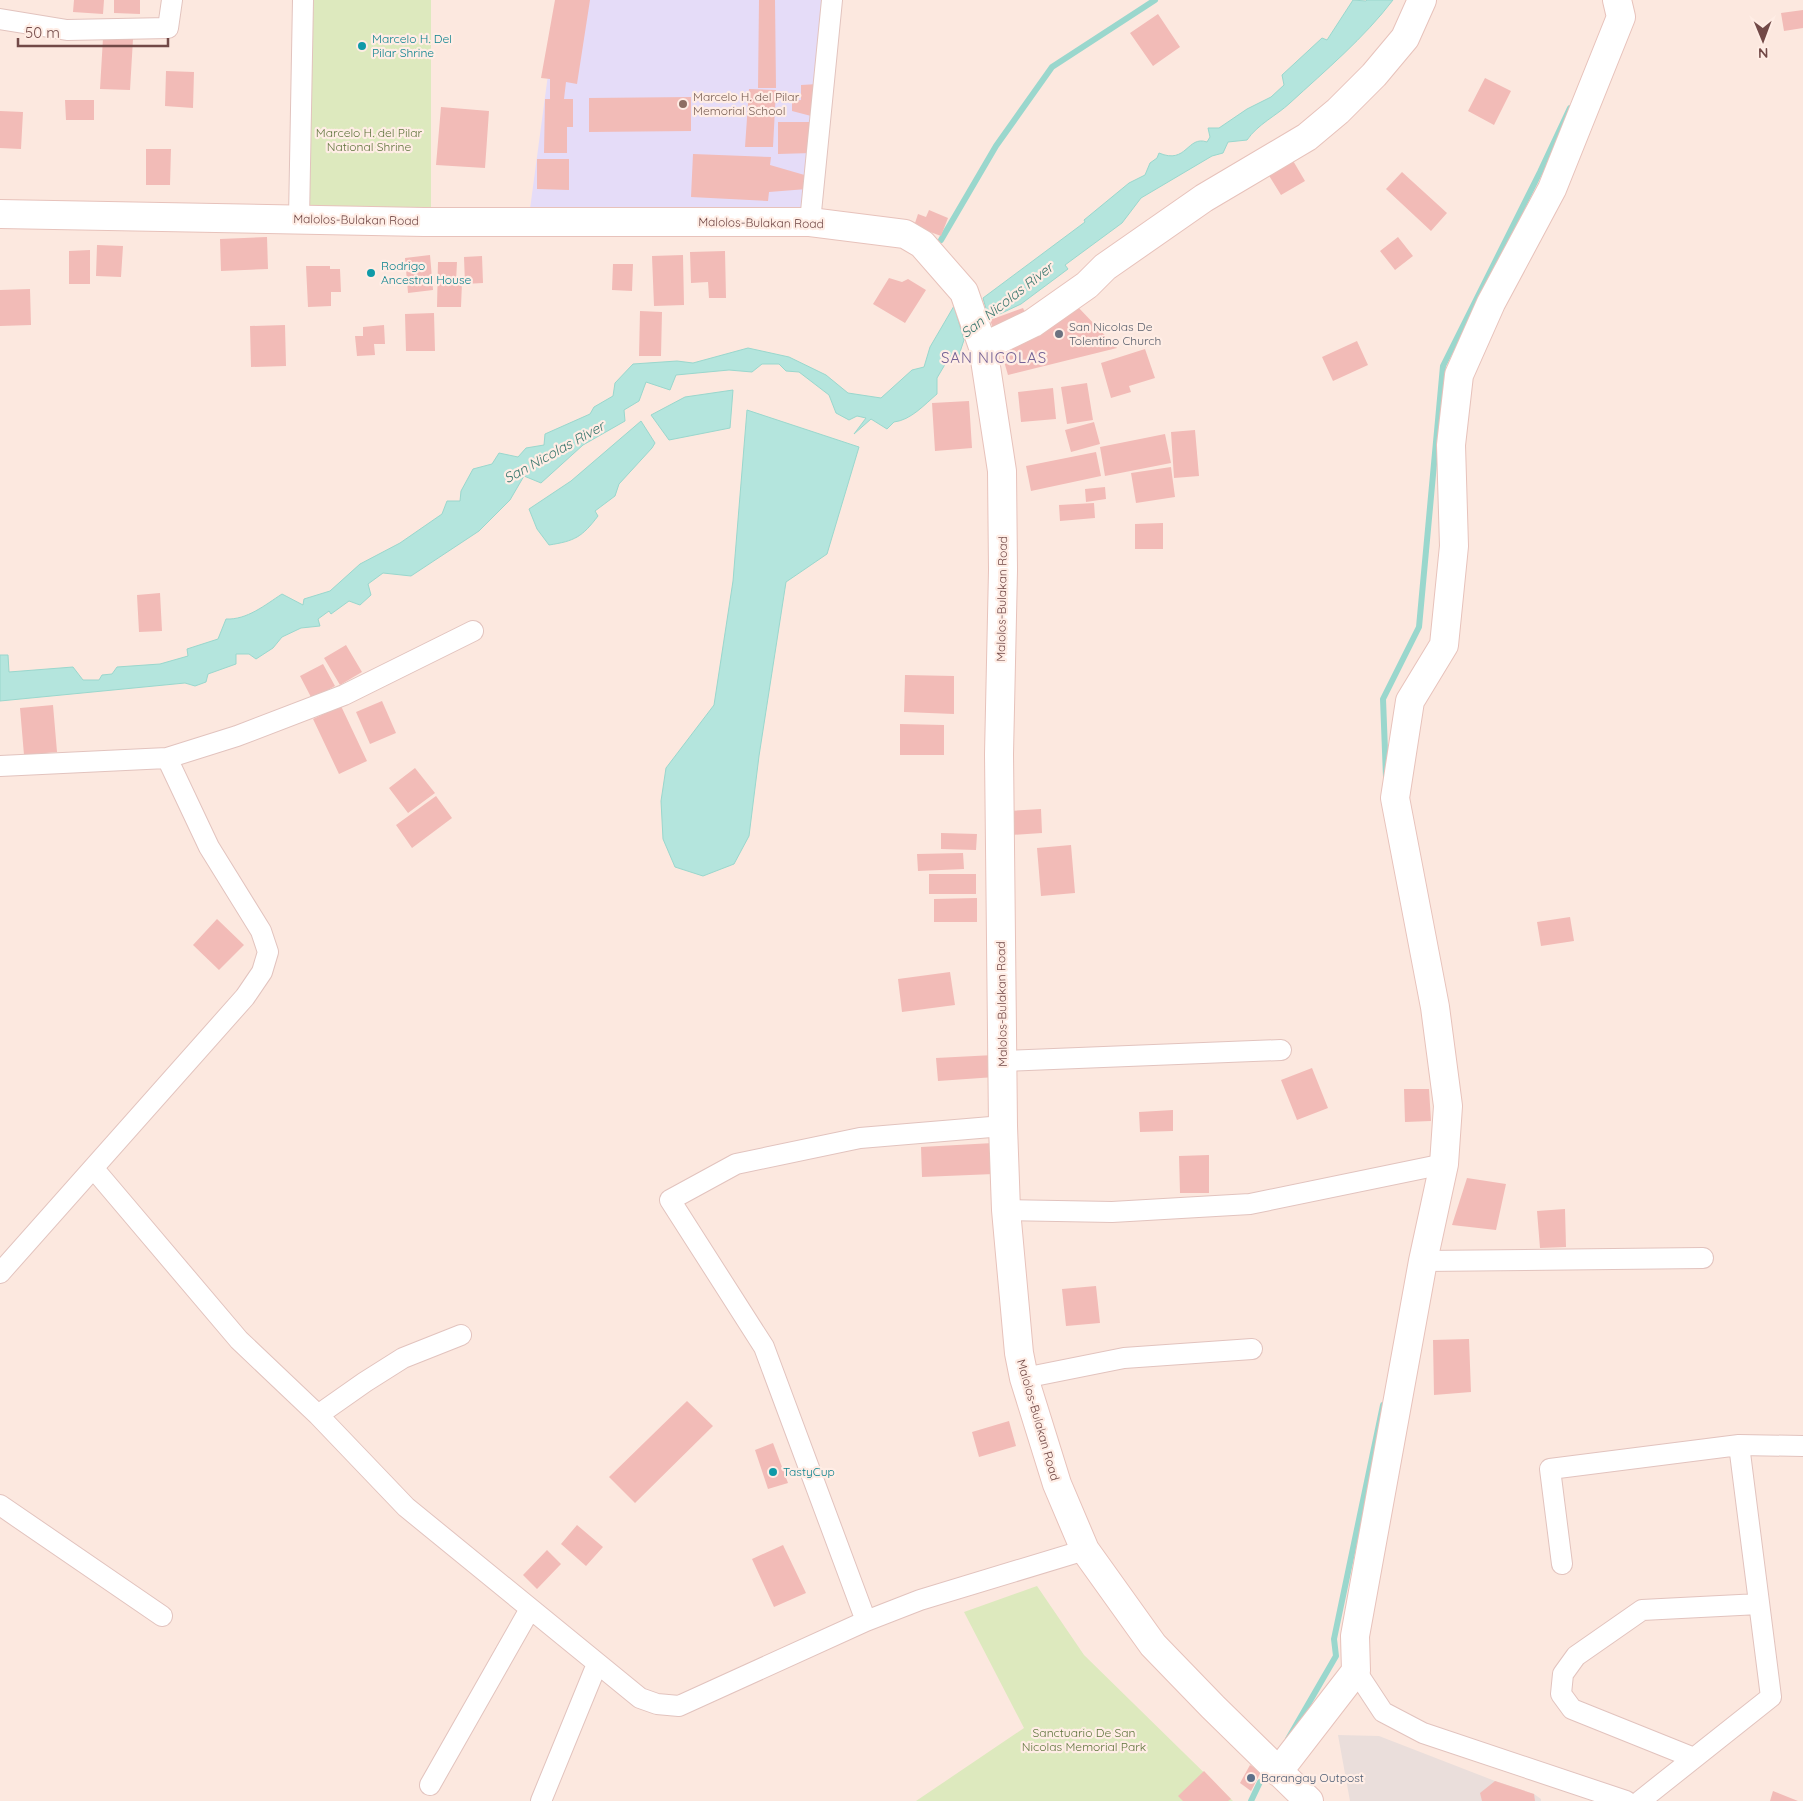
<svg xmlns="http://www.w3.org/2000/svg" width="1803" height="1801" font-family="Quicksand,sans-serif">
  <style>
    .industrial { fill: #eadedb }
    .education { fill: #e5dcf8 }
    .green { fill: #dde9be }
    .water { fill: #b4e5dd; stroke: #9ad7cd }
    .lines { fill: none; stroke-linecap: round; stroke-linejoin: round }
    .stream { stroke: #9ad7cd; stroke-width: 6 }
    .building { fill: #f2bbb7 }
    .street-casing { stroke: #e2c3be; stroke-width: 22 }
    .secondary-casing { stroke: #e7c2bb; stroke-width: 30 }
    .street { stroke: #fff; stroke-width: 20 }
    .secondary { stroke: #fff; stroke-width: 28 }
    .culture-dot { fill: #0f9aa8; stroke: #ffede5; stroke-width: 2 }
    .education-dot { fill: #8d6e63; stroke: #ffede5; stroke-width: 2 }
    .worship-dot { fill: #6b7280; stroke: #ffede5; stroke-width: 2 }
    .service-dot { fill: #5c6f8a; stroke: #ffede5; stroke-width: 2 }
    .labels { text-anchor: middle; stroke-width: 4.5; stroke-linejoin: round; paint-order: stroke }
    .culture-label { font-size: 12px; fill: #0d838f; stroke: #ffede5; text-anchor: start }
    .education-label { font-size: 12px; fill: #785e54; stroke: #ffede5; text-anchor: start }
    .park-label { font-size: 12px; fill: #5e733c; stroke: #ffede5 }
    .street-label { font-size: 12px; fill: #724947; stroke: #ffede5 }
    .worship-label { font-size: 12px; fill: #5b616d; stroke: #ffede5; text-anchor: start }
    .service-label { font-size: 12px; fill: #4e5e75; stroke: #ffede5; text-anchor: start }
    .water-label { font-size: 14px; font-style: italic; fill: #3b786f; stroke: #ffede5 }
    .quarter-label { font-size: 15px; letter-spacing: 1px; fill: #746296; stroke: #ffede5 }
  </style>
  <rect width="100%" height="100%" fill="#fce8df"/>
  <path class="industrial" d="M1338,1735l41,1 116,45 39,13 7,5v2h-191z"/>
  <path class="education" d="M558,0h274l-21,213 -281,-4z"/>
  <path class="green" d="M313,0h118v211l-129,-2z
    M1037,1586l47,69 149,146h-317l108,-73 -60,-116z"/>
  <path class="water" d="M1353,0l13,1 1,-1h26c-29,38 -67,70 -103,103 -14,13 -32,21 -43,37l-19,2 -5,11 -11,3 -71,42 -19,25 -57,42 3,4 -47,35 -32,15 -6,-21 102,-76 -1,-2 45,-37 16,-8 5,-12 7,-5 2,-5c28,12 28,-18 48,-11l3,-5 -2,-9h11l28,-19 24,-12 13,-12 -2,-10 40,-37 5,2z
    M954,306l10,34 -6,18 -11,3 -10,17v16c-13,11 -26,26 -43,28l-7,7 -16,-10 -17,15 12,-16 -9,-2 -8,4 -13,-7 -7,-18 -30,-23 -13,-1 -7,-7h-17l-10,8 -23,-2 -53,5 -6,15 -24,-8 -7,19 -15,9 1,11 -42,24 -42,38 -17,-7 -14,24 -31,31 -68,45 -28,-3 -15,11 3,11 -11,10 -11,-4 -18,13 -2,-3 -11,8 2,7 -19,2 -19,9 -9,11 -17,11 -7,-5h-13v10l-28,10 -2,8 -11,4 -10,-3 -185,18v-46h8l1,17 64,-5 10,13h16l3,-5 10,-1 5,-7 43,-3 28,-8 -1,-7 31,-10 8,-20c21,1 39,-14 56,-25l21,11 1,-6 26,-8 30,-27 40,-21 42,-29 5,-13h13l1,-10 12,-22 19,-5 7,-11 19,4 8,-9 18,-3 1,-11 45,-20 4,-7 19,-11 2,-13 18,-19 44,-3 16,2 55,-15 41,9 37,18 22,18 33,5 31,-28 12,-3 6,-20z
    M733,390l-3,38 -61,12 -18,-25 34,-18z
    M747,410l112,37 -32,107 -41,28 -27,174 -10,80 -15,28 -31,12 -28,-9 -12,-28 -2,-38 5,-33 48,-63 19,-124z
    M641,421l14,22 -3,5 -33,36 -4,12 -20,15 3,5c-16,21 -23,25 -49,29l-12,-16 -8,-20 42,-28z"/>
  <g class="lines">
    <path class="stream" d="M941,240l55,-94 56,-79 103,-67
      M1386,777l-3,-78 36,-72 24,-261 97,-194 30,-64
      M1288,1739l48,-83 -2,-17 49,-234
      M1251,1801l9,-19"/>
  </g>
  <path class="building" d="M74,0h30l-1,14 -30,-2z
    M114,0h26v14l-26,-1z
    M555,0h35l-13,84 -11,-2 -2,17h9v28h-6v26h-23l1,-54h5v-20l-9,-1z
    M759,0h16l1,88h-18z
    M1803,10v18l-19,3 -3,-18z
    M1158,14l22,33 -27,19 -23,-33z
    M103,38l30,1 -3,51 -30,-1z
    M166,71l28,1 -1,36 -28,-2z
    M1485,78l26,13 -17,34 -26,-14z
    M818,84l-3,33 -23,-6v-10l9,-1v-15z
    M749,89l27,1 -3,57h-28z
    M691,97v34l-102,1v-34z
    M65,100h29v20h-28z
    M441,107l48,4 -4,57 -49,-3z
    M0,111l23,1 -2,37 -21,-1z
    M778,122h34v31l-34,1z
    M146,149h25l-1,36h-24z
    M693,154l78,3 -1,8 38,11 -1,13 -38,3 -1,9 -77,-4z
    M537,159h32v31l-32,-1z
    M1292,159l13,22 -24,14 -13,-21z
    M1402,172l45,41 -16,18 -45,-42z
    M929,210l19,8 -7,18 -27,-10 4,-12 8,3z
    M267,237l1,32 -47,2 -1,-32z
    M1398,237l15,19 -18,14 -15,-19z
    M97,245l26,1 -2,31 -25,-1z
    M90,250v34h-21v-33z
    M725,251l1,47h-17l-1,-16 -17,1 -1,-31z
    M430,255l3,35 -25,3 -3,-35z
    M683,255l1,50 -30,1 -2,-50z
    M482,256l1,27 -18,1 -1,-27z
    M438,262h19l-1,20h6l-1,25h-24z
    M613,264h20l-1,27 -20,-1z
    M306,266h24v3h10l1,23h-10v14l-23,1z
    M889,278l13,4 6,-3 18,11 -21,33 -32,-19z
    M30,289l1,36 -31,1v-36z
    M1077,306l40,42 -109,27 -10,-34z
    M1023,308l7,16 -33,15 -7,-19z
    M640,311l22,1 -1,44h-22z
    M434,313l1,38h-29l-1,-37z
    M285,325l1,41 -35,1 -1,-41z
    M384,325l1,19h-11l1,11 -18,1 -2,-20h8v-9z
    M1357,341l11,24 -35,16 -11,-24z
    M1145,349l10,29 -26,8 2,6 -20,6 -10,-35z
    M1087,383l6,37 -26,4 -6,-37z
    M1053,388l3,31 -35,3 -3,-30z
    M969,401l3,47 -37,3 -3,-48z
    M1094,422l6,22 -29,8 -6,-22z
    M1195,430l4,46 -25,2 -3,-46z
    M1165,434l6,29 -66,13 -5,-29z
    M1096,452l5,24 -70,15 -5,-25z
    M1171,467l4,30 -39,6 -5,-30z
    M1105,487l1,12 -20,3 -1,-13z
    M1094,503l1,15 -35,3 -1,-16z
    M1163,523v26h-28v-25z
    M160,593l2,38 -23,1 -2,-37z
    M346,645l16,27 -22,13 -16,-27z
    M323,664l12,22 -23,13 -12,-23z
    M905,675l49,1v38l-50,-2z
    M382,701l14,32 -26,11 -14,-32z
    M53,705l4,47 -33,3 -4,-47z
    M341,706l26,55 -28,13 -26,-55z
    M900,724l44,1v30h-44z
    M415,768l20,25 -27,20 -19,-25z
    M436,796l16,22 -40,30 -16,-23z
    M1041,809l1,24 -31,2 -2,-24z
    M941,833l36,1 -1,16 -35,-1z
    M1071,845l4,48 -34,3 -4,-48z
    M963,853l1,16 -46,2 -1,-17z
    M929,874h47v20h-47z
    M977,898v24h-43v-23z
    M1570,917l4,24 -33,5 -4,-24z
    M217,919l27,26 -25,25 -26,-25z
    M950,972l5,33 -53,7 -4,-33z
    M994,1055l1,22 -57,4 -2,-23z
    M1312,1068l16,40 -31,12 -16,-40z
    M1404,1089h25l2,32 -26,1z
    M1173,1110v21l-33,1 -1,-20z
    M993,1143l1,31 -72,3 -1,-30z
    M1209,1155v38h-29l-1,-37z
    M1467,1178l39,6 -10,46 -44,-5z
    M1565,1209l1,38 -26,1 -3,-37z
    M1096,1286l4,37 -34,3 -4,-37z
    M1469,1339l2,53 -37,3 -1,-55z
    M687,1401l26,25 -78,77 -26,-26z
    M1009,1421l7,25 -37,11 -7,-25z
    M773,1443l15,40 -20,6 -13,-39z
    M577,1525l26,22 -17,19 -25,-22z
    M783,1545l23,48 -32,14 -22,-48z
    M547,1550l14,14 -24,25 -14,-14z
    M1250,1765l11,7 -10,19 -11,-8z
    M1204,1771l27,28 -3,2h-45l-5,-5z
    M1495,1781l39,13 1,7h-53l-2,-8z
    M1773,1791l25,10h-28z"/>
  <g class="lines">
    <g class="street-casing">
      <path id="street" d="M0,19l67,11 101,-2 4,-28
        M299,219l4,-219
        M810,222l22,-222
        M0,766l167,-8 70,-22 107,-41 129,-64
        M1003,1061l278,-11
        M94,1169l145,171 79,75 88,92 234,191 17,6 22,2 187,-85 54,-21 165,-50
        M1006,1210l106,2 138,-8 194,-40
        M1423,1261l280,-3
        M0,1273l245,-276 17,-25 6,-20 -7,-21 -52,-84 -42,-89
        M1024,1378l100,-20 128,-9
        M318,1415l47,-33 38,-24 58,-23
        M0,1505l162,111
        M1562,1564l-12,-95 189,-24 64,1
        M866,1621l-102,-274 -94,-147 66,-36 124,-26 143,-12
        M1356,1671l27,41 40,21 203,68
        M1694,1758l-122,-49 -11,-15 2,-20 13,-18 66,-46 117,-6
        M430,1785l100,-176
        M541,1801l56,-137
        M1640,1801l131,-104 -32,-252"/>
    </g>
    <g class="secondary-casing">
      <path id="secondary" d="M0,214l424,8h386l95,12 17,10 42,48 19,55 19,124 1,99 -4,184 4,372 3,84 13,143 5,25 33,106 28,66 68,95 60,62 96,94
        M983,347l50,-24 54,-38 18,-18 99,-69 103,-61 31,-26 36,-36 31,-37 17,-38
        M1278,1772l78,-101 -1,-35 68,-375 21,-97 4,-58 -13,-99 -40,-209 15,-97 34,-56 10,-99 -3,-101 8,-70 32,-72 61,-114 69,-172 -4,-17"/>
    </g>
    <use href="#street" class="street"/>
    <use href="#secondary" class="secondary"/>
  </g>
  <g class="culture-dot">
    <circle cx="362" cy="46" r="5"/>
    <circle cx="371" cy="273" r="5"/>
    <circle cx="773" cy="1472" r="5"/>
  </g>
  <circle class="education-dot" cx="683" cy="104" r="5"/>
  <circle class="worship-dot" cx="1059" cy="334" r="5"/>
  <circle class="service-dot" cx="1251" cy="1778" r="5"/>
  <g class="labels">
    <g class="culture-label">
      <text x="372" y="43">Marcelo H. Del<tspan x="372" dy="14">Pilar Shrine</tspan></text>
      <text x="381" y="270">Rodrigo<tspan x="381" dy="14">Ancestral House</tspan></text>
      <text x="783" y="1476">TastyCup</text>
    </g>
    <g class="education-label">
      <text x="693" y="101">Marcelo H. del Pilar<tspan x="693" dy="14">Memorial School</tspan></text>
    </g>
    <g class="park-label">
      <text x="369" y="137">Marcelo H. del Pilar<tspan x="369" dy="14">National Shrine</tspan></text>
      <text x="1084" y="1737">Sanctuario De San<tspan x="1084" dy="14">Nicolas Memorial Park</tspan></text>
    </g>
    <g class="street-label">
      <text transform="translate(356 220) rotate(1)" y="4">Malolos-Bulakan Road</text>
      <text transform="translate(761 223) rotate(1)" y="4">Malolos-Bulakan Road</text>
      <text transform="translate(1002 599) rotate(-89)" y="4">Malolos-Bulakan Road</text>
      <text transform="translate(1002 1004) rotate(-91)" y="4">Malolos-Bulakan Road</text>
      <text transform="translate(1038 1420) rotate(74)" y="4">Malolos-Bulakan Road</text>
    </g>
    <g class="worship-label">
      <text x="1069" y="331">San Nicolas De<tspan x="1069" dy="14">Tolentino Church</tspan></text>
    </g>
    <g class="service-label">
      <text x="1261" y="1782">Barangay Outpost</text>
    </g>
    <g class="water-label">
      <text transform="translate(1007 300) rotate(-38)" y="5">San Nicolas River</text>
      <text transform="translate(554 452) rotate(-29)" y="5">San Nicolas River</text>
    </g>
    <g class="quarter-label">
      <text x="994" y="363">SAN NICOLAS</text>
    </g>
  </g>
  <g transform="translate(1763 40) rotate(179)" stroke="#ffede5" stroke-width="4" paint-order="stroke">
  <path d="M0-4L9 19L0 12L-9 19Z" fill="#724947"/>
  <text y="-8" font-size="14" font-weight="bold" text-anchor="middle" fill="#724947">N</text>
  </g>
  <path d="M18 38v8h150v-8" fill="none" stroke="#724947" stroke-width="2.5"/>
  <text x="25" y="38" font-size="15" fill="#724947" stroke="#ffede5" stroke-width="4" paint-order="stroke">50 m</text>
</svg>
